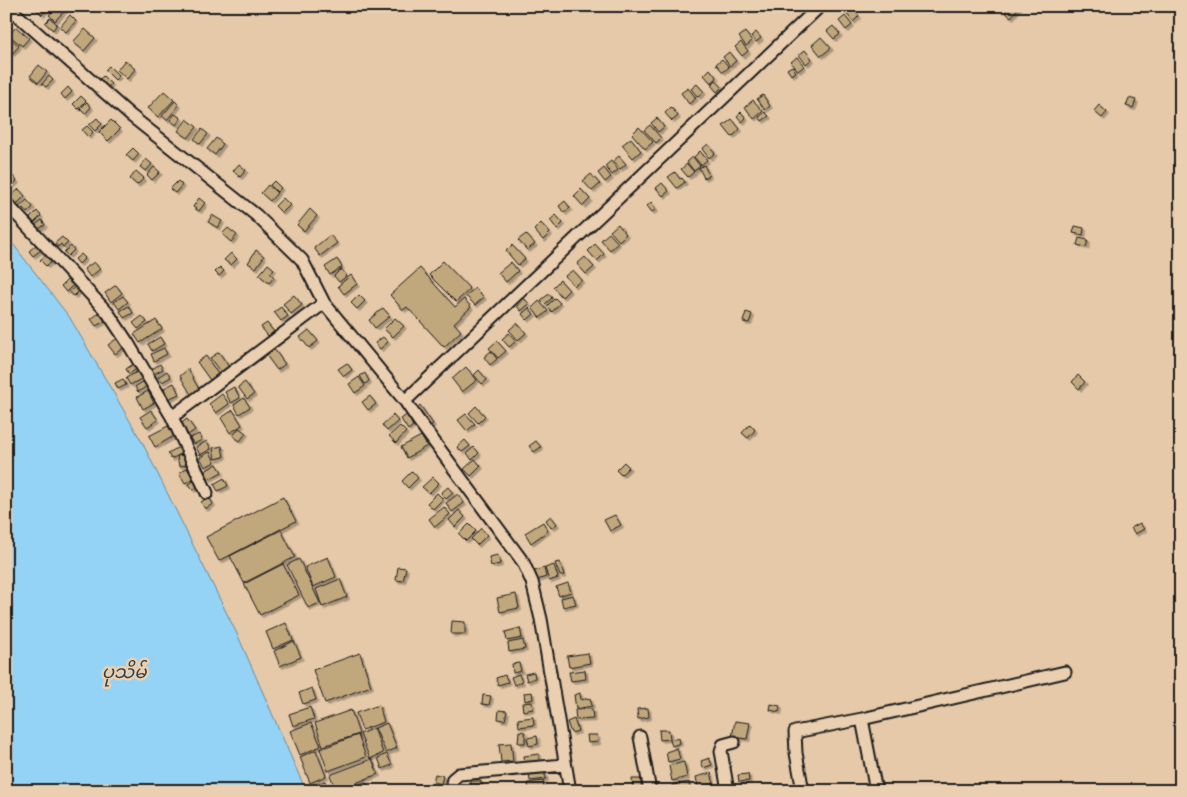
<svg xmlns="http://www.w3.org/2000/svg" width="1187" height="797" font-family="'Patrick Hand','Noto Sans Myanmar',sans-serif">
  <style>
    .water { fill: #95d3f6; stroke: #658a9f }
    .building { fill: #c1a77c; stroke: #1c1c1c; filter: url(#shadow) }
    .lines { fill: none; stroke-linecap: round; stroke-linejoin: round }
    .minor-casing { stroke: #1c1c1c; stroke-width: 15 }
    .minor { stroke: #eacfb1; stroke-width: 11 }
    .labels { text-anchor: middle; stroke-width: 5; stroke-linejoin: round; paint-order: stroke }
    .water-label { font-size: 18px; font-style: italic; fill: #344148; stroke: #eacfb1 }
  </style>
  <defs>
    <filter id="shadow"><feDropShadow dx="2.5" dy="2.5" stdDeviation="0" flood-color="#0004"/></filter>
  </defs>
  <rect width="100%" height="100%" fill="#e5c9a8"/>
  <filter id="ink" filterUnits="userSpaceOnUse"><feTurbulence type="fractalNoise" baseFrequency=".02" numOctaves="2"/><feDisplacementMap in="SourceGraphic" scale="10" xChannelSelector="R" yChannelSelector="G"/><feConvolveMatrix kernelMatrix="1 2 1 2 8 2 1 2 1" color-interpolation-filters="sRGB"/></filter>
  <g filter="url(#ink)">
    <path class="water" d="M6,235l64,83 72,124 96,194 68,155h-300z"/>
    <path class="building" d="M34,6h15l-7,9z
      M58,6h3l4,4 -10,11 -6,-6z
      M1010,6h10l-9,11 -6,-5z
      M852,8l7,8 -6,6 -7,-9z
      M70,15l6,6 -10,11 -6,-5z
      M845,16l7,9 -6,5 -7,-9z
      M50,18l7,6 -4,6 -8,-7z
      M833,26l7,8 -6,5 -7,-8z
      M16,27l13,11 -7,8 -13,-11z
      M85,29l10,9 -11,13 -11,-9z
      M745,32l7,9 -6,5 -7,-9z
      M756,32l5,6 -5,4 -5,-6z
      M9,37l10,9 -7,8 -6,-5v-8z
      M821,37l10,11 -10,8 -9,-11z
      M741,42l7,9 -6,5 -7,-9z
      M805,50l7,9 -6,5 -7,-9z
      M729,52l7,9 -6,5 -7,-9z
      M797,57l7,9 -6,5 -7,-9z
      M722,59l7,8 -6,5 -7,-8z
      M125,60l10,9 -8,10 -10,-9z
      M39,65l8,7 -9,11 -8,-7z
      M109,66l10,10 -4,4 -10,-10z
      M792,66l4,6 -5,3 -4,-6z
      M710,69l7,9 -6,5 -7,-8z
      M49,76l4,4 -7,7 -4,-3z
      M103,76l8,8 -4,4 -8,-8z
      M716,80l6,7 -5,5 -6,-7z
      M697,84l7,8 -6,5 -7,-8z
      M68,87l4,5 -7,7 -4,-5z
      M688,88l8,10 -7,6 -8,-11z
      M164,91l10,9 -16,17 -10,-9z
      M763,95l7,11 -5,4 -8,-11z
      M81,96l5,5 -8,8 -5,-5z
      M1129,98l7,2 -3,8 -7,-2z
      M753,100l10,11 -9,8 -9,-12z
      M175,101l4,4 -12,15 -5,-4z
      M87,102l4,5 -6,7 -5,-5z
      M1099,105l8,7 -5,6 -8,-7z
      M671,107l7,9 -6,5 -7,-8z
      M741,112l5,6 -4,4 -5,-6z
      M765,112l4,4 -7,5 -3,-4z
      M175,114l6,4 -5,7 -6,-5z
      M97,118l5,6 -7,7 -6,-6z
      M657,118l7,9 -6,5 -7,-9z
      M187,119l10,8 -9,11 -10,-7z
      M732,119l8,10 -8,8 -9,-11z
      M111,120l9,9 -12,12 -9,-9z
      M650,125l11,13 -5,5 -12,-13z
      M87,126l6,6 -5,5 -6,-7z
      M639,127l14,15 -8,7 -13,-15z
      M202,129l6,5 -8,10 -6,-5z
      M216,138l7,6 -8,11 -8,-6z
      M631,138l10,13 -8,7 -11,-13z
      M708,144l7,9 -6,5 -7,-9z
      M133,148l6,6 -6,7 -7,-6z
      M700,151l7,9 -6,5 -7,-8z
      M619,156l7,8 -6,5 -7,-8z
      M693,157l7,9 -6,5 -7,-9z
      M146,159l6,5 -6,7 -6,-4z
      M611,161l7,9 -6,5 -7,-9z
      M239,164l7,6 -6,7 -7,-6z
      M687,164l7,8 -6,5 -7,-8z
      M704,165l5,10 -5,3 -5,-10z
      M154,167l6,5 -8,8 -5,-5z
      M604,168l7,9 -6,5 -7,-9z
      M136,171l8,7 -7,7 -7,-6z
      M675,172l5,7 2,-1 3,4 -8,6 -9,-11z
      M11,174l6,7 -11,10v-13z
      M591,174l9,10 -8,7 -9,-10z
      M178,181l4,4 -7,8 -5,-4z
      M274,181l7,7 -4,4 -7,-7z
      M662,183l7,8 -6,5 -7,-8z
      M268,185l9,8 -7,8 -9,-8z
      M19,189l6,7 -8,8 -7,-7z
      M581,189l9,10 -7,7 -9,-10z
      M199,198l6,5 -6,8 -6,-4z
      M283,198l7,7 -8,8 -7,-7z
      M27,200l6,7 -6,6 -4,-5 -2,2 -2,-3z
      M565,201l5,7 -6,5 -5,-7z
      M651,202l5,7 -4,3 -5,-6z
      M310,209l7,7 -13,15 -7,-6z
      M37,211l4,5 -7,7 -4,-5z
      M212,215l10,6 -4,7 -10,-6z
      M556,215l7,8 -6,6 -7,-9z
      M42,220l3,5 -8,5 -3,-4z
      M541,223l9,10 -7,7 -9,-10z
      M618,224l8,10 -7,7 -9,-10z
      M1075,226l9,2 -1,7 -10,-2z
      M228,228l9,7 -6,7 -9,-8z
      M609,233l9,10 -8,7 -9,-10z
      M526,234l9,10 -8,6 -9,-10z
      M330,235l7,8 -17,13 -6,-8z
      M62,237l6,6 -5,4 -2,-3 -3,3 -3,-4z
      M1079,238l9,2 -2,7 -9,-2z
      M595,244l9,10 -7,7 -9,-10z
      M36,245l5,5 -8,6 -4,-5z
      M512,245l13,14 -7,6 -12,-14z
      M71,246l3,4 -6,6 -4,-4z
      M256,250l8,6 -8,12 -8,-5z
      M231,253l6,6 -6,6 -7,-5z
      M81,254l4,4 -6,6 -4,-5z
      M46,255l6,6 -6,5 -6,-6z
      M585,257l9,10 -8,7 -9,-10z
      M337,259l5,8 -12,8 -5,-8z
      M443,261l27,28 -14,13 -27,-27z
      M94,262l6,7 -10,8 -6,-8z
      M511,262l7,9 -12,11 -8,-9z
      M268,264l6,5 -4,4 4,4 -5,6 -10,-8z
      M220,267l4,4 -5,5 -4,-4z
      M420,268l35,39 9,-8 7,8 -17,16 7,8 -17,16 -37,-40 -4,3 -13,-15z
      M341,269l6,7 -8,6 -5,-6z
      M573,270l9,10 -8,6 -9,-10z
      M351,275l6,9 -13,10 -6,-8z
      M67,280l6,5 -7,7 -5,-6z
      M560,280l9,10 -7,7 -9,-10z
      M116,285l6,8 -11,9 -6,-9z
      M76,286l4,4 -6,6 -5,-4z
      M475,288l9,9 -9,8 -9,-9z
      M549,294l3,4 -7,6 -4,-4z
      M294,295l8,10 -11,9 -8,-10z
      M359,295l6,6 -8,8 -6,-6z
      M123,296l5,6 -9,7 -5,-7z
      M555,298l5,5 -8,9 -5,-6z
      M525,299l4,5 -8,7 -4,-5z
      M539,301l9,10 -8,7 -8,-10z
      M129,306l4,7 -9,5 -4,-7z
      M281,307l7,9 -7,5 -7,-9z
      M383,308l7,8 -15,12 -6,-8z
      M529,308l5,6 -7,6 -5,-6z
      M746,312l6,2 -3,9 -6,-1z
      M99,313l6,8 -9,5 -5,-7z
      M142,316l5,6 -9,7 -5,-6z
      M395,318l9,8 -11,11 -9,-8z
      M156,320l6,9 -22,14 -6,-9z
      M267,323l7,9 -6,4 -7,-9z
      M517,323l9,10 -8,7 -9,-10z
      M309,330l9,11 -9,7 -9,-11z
      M509,333l7,8 -7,6 -7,-8z
      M119,337l7,9 -11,8 -7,-9z
      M160,337l4,7 -12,7 -4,-7z
      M383,337l5,5 -8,7 -5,-6z
      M497,341l9,10 -8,7 -9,-10z
      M164,348l3,6 -13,7 -3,-7z
      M274,349l11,15 -8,6 -11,-15z
      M491,351l6,8 -7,6 -6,-8z
      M219,352l10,15 -8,6 -11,-15z
      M206,356l14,21 -8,6 -15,-21z
      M135,363l3,5 -9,6 -3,-5z
      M347,363l5,7 -8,6 -6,-7z
      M160,364l3,5 -9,5 -2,-5z
      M466,367l11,13 -15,12 -10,-13z
      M188,369l13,24 -8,5 -13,-22z
      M479,370l8,10 -5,4 -8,-9z
      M139,371l4,7 -13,7 -4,-7z
      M167,371l4,6 -9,5 -4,-5z
      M365,373l4,8 -4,3 -5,-8z
      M1078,375l7,7 -6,7 -7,-7z
      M359,377l6,9 -10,7 -6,-9z
      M123,379l3,6 -8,4 -3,-6z
      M144,381l3,5 -9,6 -3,-5z
      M245,382l9,12 -7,5 -9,-12z
      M174,383l5,11 -11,5 -4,-11z
      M234,387l6,11 -9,5 -6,-11z
      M148,391l6,12 -11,6 -6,-12z
      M222,394l7,10 -13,9 -7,-9z
      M370,396l6,8 -8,6 -6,-8z
      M244,398l6,9 -11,7 -5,-9z
      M420,405l13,19 -5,3 -12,-18z
      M476,406l9,10 -7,7 -9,-10z
      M151,410l7,10 -11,7 -7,-10z
      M233,410l9,15 -12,8 -9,-15z
      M408,414l5,7 -2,2 2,3 -5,4 -7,-11z
      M466,414l9,10 -8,7 -9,-11z
      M393,415l5,6 -11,10 -5,-6z
      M187,419l8,11 -7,5 -8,-11z
      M750,424l5,6 -7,8 -6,-5z
      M168,426l6,10 -19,11 -6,-11z
      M400,426l6,6 -10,11 -7,-7z
      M239,428l7,5 -6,8 -7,-5z
      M199,434l3,6 -8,4 -4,-6z
      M421,436l6,10 -20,12 -6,-11z
      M465,440l5,6 -8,6 -5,-5z
      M207,441l4,8 -11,6 -4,-8z
      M536,441l5,6 -7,5 -5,-6z
      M181,446l4,6 -14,7 -3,-6z
      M222,446l2,11 -9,2 -2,-11z
      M474,447l5,6 -7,7 -5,-7z
      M210,452l5,10 -10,5 -5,-10z
      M184,455l2,10 -7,1 -2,-10z
      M475,459l6,7 -10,10 -7,-7z
      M624,462l5,5 -8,8 -5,-5z
      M217,464l5,8 -13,7 -4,-8z
      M187,468l6,11 -8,4 -6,-10z
      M412,471l6,7 -10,10 -6,-7z
      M433,477l6,6 -10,10 -7,-6z
      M224,478l4,8 -10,5 -4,-7z
      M195,480l4,6 -6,4 -4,-6z
      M448,487l5,6 -7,6 -5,-6z
      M437,493l6,6 -10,10 -6,-6z
      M458,494l6,9 -12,9 -6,-9z
      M209,497l4,7 -8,5 -4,-7z
      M283,497l13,24 -77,40 -13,-24z
      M444,507l6,7 -15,13 -6,-8z
      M459,510l6,7 -10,10 -6,-7z
      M615,515l6,10 -11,6 -6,-11z
      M551,516l6,8 -6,4 -5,-8z
      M543,522l5,9 -17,12 -6,-10z
      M1140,523l4,6 -9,5 -4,-6z
      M469,524l7,7 -10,10 -7,-7z
      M481,528l6,7 -10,10 -6,-6z
      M281,530l14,27 -51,26 -14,-27z
      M498,555l2,9 -9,2 -2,-9z
      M328,557l8,20 -23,10 -8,-20z
      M299,559l21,44 -12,5 -21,-43z
      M560,562l4,13 -4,1 -5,-13z
      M283,564l16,31 -39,20 -16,-31z
      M554,565l4,13 -9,3 -4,-13z
      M398,567l8,1 -3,13 -7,-1z
      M544,568l2,9 -12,4 -3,-9z
      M340,579l7,18 -25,10 -6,-18z
      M568,583l3,9 -12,4 -3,-9z
      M516,594l3,14 -19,4 -3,-14z
      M573,595l3,9 -13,3 -2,-9z
      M452,621l13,1v12h-14z
      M286,623l7,17 -20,9 -7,-17z
      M520,628l2,10 -15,3 -2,-9z
      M523,640l2,9 -16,3 -1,-9z
      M294,641l7,16 -21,9 -6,-15z
      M360,653l11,33 -46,17 -12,-33z
      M588,653l2,10 -21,4 -2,-11z
      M519,663l2,8 -8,2 -1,-9z
      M585,670l1,9 -15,2 -2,-9z
      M534,672l1,6 -8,3 -2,-7z
      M519,674l3,8 -8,3 -3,-8z
      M505,675l3,7 -10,3 -2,-7z
      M312,688l4,12 -13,4 -4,-11z
      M532,692l1,7 -8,2 -1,-8z
      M580,693l1,7 9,-2 2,8 -16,3 -2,-14z
      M483,695l8,1 -2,9 -7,-1z
      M532,702l1,7 -10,2 -1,-8z
      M771,704l9,2 -1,6 -9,-2z
      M379,705l5,17 -22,8 -6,-17z
      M310,707l4,12 -21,7 -4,-12z
      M648,708l1,9 -11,2 -1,-10z
      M592,709l1,10 -17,1 -1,-10z
      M351,710l8,24 -36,12 -8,-23z
      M499,710l8,1 -2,9 -7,-1z
      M533,717l1,8 -15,2 -1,-8z
      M574,719l4,12 -7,2 -4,-11z
      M735,721l15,2 -3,16 -15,-2z
      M311,723l10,23 -21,9 -10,-24z
      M387,723l10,25 -11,5 -11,-25z
      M374,728l9,25 -13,6 -10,-25z
      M659,730h10l1,9 -10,1z
      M519,731l6,1v11h-7z
      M358,735l8,22 -38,14 -8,-22z
      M587,735h10l1,7 -10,1z
      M537,736l1,8 -9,2 -2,-8z
      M679,738l1,5 -8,3 -2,-6z
      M511,743l2,18 -12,1 -2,-18z
      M677,748l3,11 -12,3 -2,-10z
      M316,750l10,26 -16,7 -10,-26z
      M387,754l5,11 -10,4 -4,-11z
      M539,754l1,9 -15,2 -1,-9z
      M709,758l3,7 -9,3 -2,-7z
      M372,759l6,15 -42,17 -6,-16z
      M684,762l3,15 -15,4 -3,-15z
      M544,771l2,8 -16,2 -1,-8z
      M711,773l3,11 -16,3 -2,-10z
      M435,774l8,2 -2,8 -8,-2z
      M748,774l1,7 -10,1 -1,-7z
      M632,779h9v10h-8z
      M325,781l4,10h-17l-1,-4z
      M471,781h10l1,9 -11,1z
      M543,781l1,8 -15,2 -1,-8z
      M365,782l4,9h-27z
      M689,782l1,9h-17l-1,-6z
      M458,784l10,3 -1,4h-11z"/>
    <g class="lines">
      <g class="minor-casing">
        <path id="minor" d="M7,6l123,109 126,100 46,45 22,43 81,98 13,19 105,142 9,20 9,37 29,172
          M6,203l102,110 20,30 44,74 35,76
          M405,401l415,-395
          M172,417l152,-114
          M862,719l203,-47
          M640,737l10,54
          M450,791l3,-12 6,-5 106,-9
          M728,791l-7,-40 2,-6 11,-3
          M803,791l-7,-38 -1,-21 67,-13 14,72"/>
      </g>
      <use href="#minor" class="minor"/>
    </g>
  </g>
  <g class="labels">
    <g class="water-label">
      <text x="124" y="678">ပုသိမ်</text>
    </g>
  </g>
  <rect width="1187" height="797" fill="none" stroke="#eacfb1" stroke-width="25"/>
  <rect x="12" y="12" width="1162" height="772" fill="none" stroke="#1c1c1c" stroke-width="2" filter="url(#ink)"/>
</svg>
